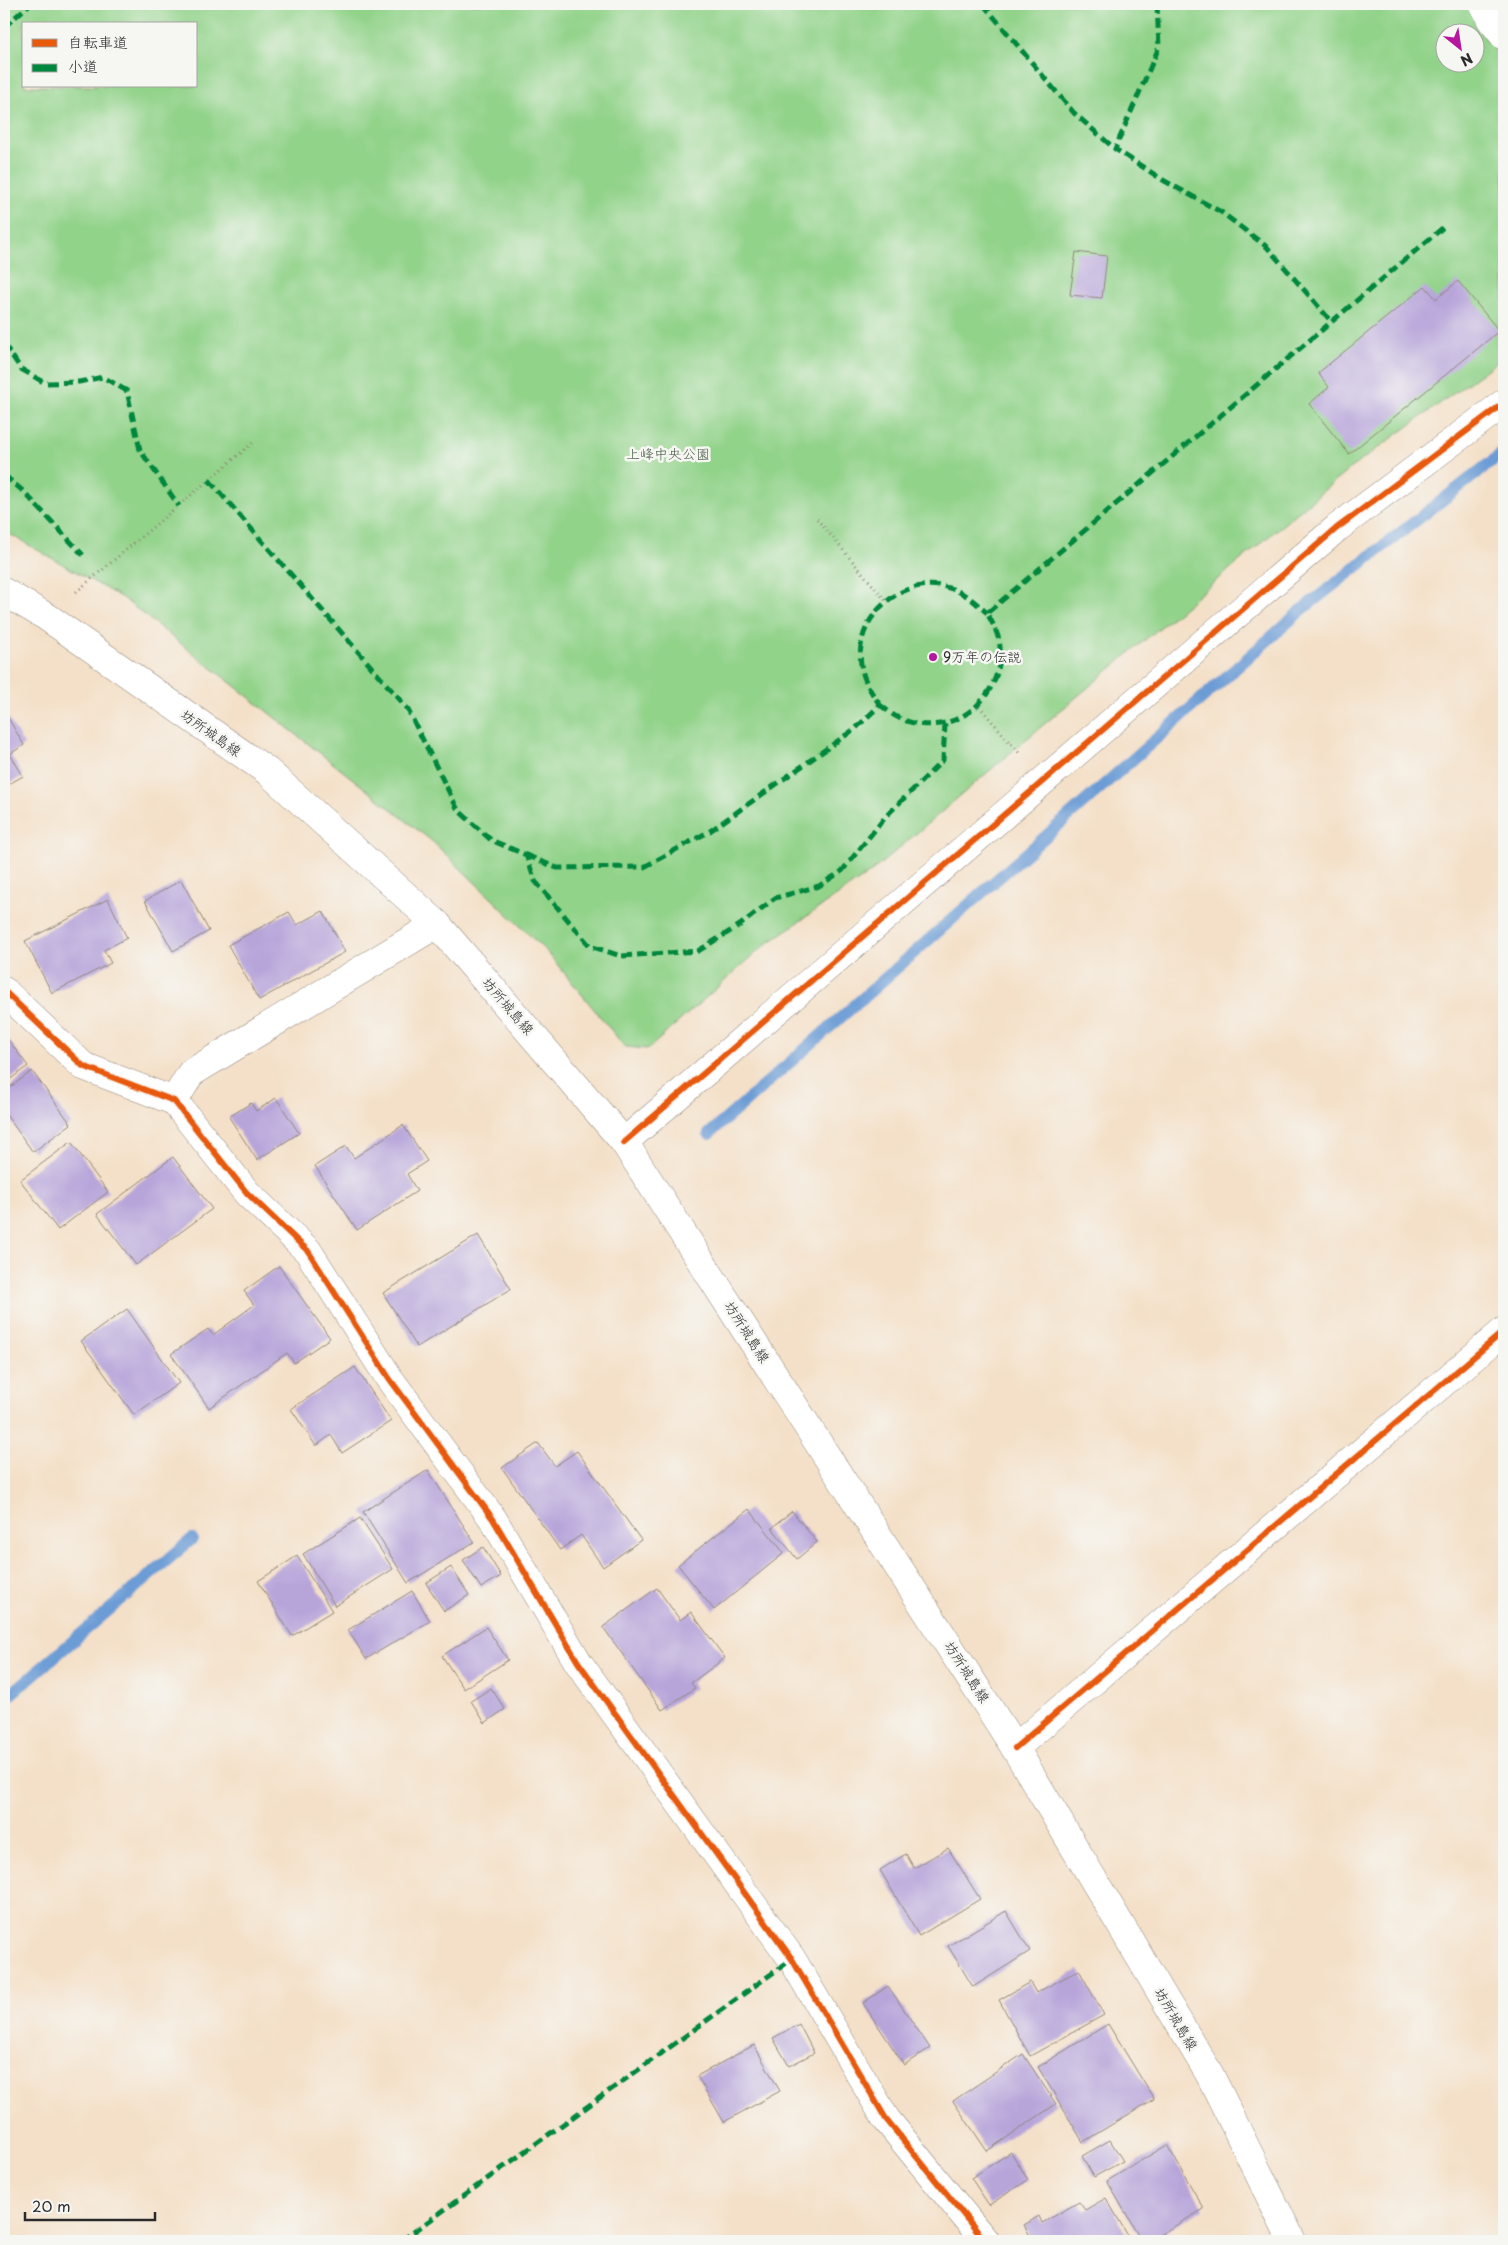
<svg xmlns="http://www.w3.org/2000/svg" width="1508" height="2245" font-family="'Playpen Sans','Klee One',sans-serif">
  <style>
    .green { fill: #92d38a; stroke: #5e7f5a; fill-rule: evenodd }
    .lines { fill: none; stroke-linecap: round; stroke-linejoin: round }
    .stream { stroke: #6c9cd5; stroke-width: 12 }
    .building { fill: #b7a5da }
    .minor-casing { stroke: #90867a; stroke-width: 29 }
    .major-casing { stroke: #90867a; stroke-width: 29 }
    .path { stroke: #90867a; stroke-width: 3; stroke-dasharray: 1 4; stroke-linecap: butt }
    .minor { stroke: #fff; stroke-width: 28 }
    .major { stroke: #fff; stroke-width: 28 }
    .quiet { stroke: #00873e; stroke-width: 5; stroke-dasharray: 10 5; stroke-linecap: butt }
    .cycleway-casing { stroke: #f6f6f2; stroke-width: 9 }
    .cycleway { stroke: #e8590c; stroke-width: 6 }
    .poi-dot { fill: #b5179e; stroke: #f6f6f2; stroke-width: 2 }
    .labels { text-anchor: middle; stroke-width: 5; stroke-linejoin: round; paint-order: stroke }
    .park-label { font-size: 14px; fill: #4a5d48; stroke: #f6f6f2 }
    .poi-label { font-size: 14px; fill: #2b2b2b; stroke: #f6f6f2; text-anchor: start }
    .street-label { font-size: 14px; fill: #2b2b2b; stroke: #f6f6f2 }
  </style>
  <rect width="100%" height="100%" fill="#f6f6f2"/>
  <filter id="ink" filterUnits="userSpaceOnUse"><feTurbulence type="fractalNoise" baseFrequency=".02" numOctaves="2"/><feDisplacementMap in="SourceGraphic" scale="10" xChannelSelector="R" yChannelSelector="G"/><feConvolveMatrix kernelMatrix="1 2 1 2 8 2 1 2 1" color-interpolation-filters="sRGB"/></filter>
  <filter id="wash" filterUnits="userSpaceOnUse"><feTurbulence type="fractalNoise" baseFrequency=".0096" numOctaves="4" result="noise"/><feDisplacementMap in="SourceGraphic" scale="20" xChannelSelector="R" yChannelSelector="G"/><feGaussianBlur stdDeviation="1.12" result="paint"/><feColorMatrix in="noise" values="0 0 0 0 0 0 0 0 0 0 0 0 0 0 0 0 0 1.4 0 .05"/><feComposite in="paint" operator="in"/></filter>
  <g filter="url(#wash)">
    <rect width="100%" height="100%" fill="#f4e0c8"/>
    <path class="green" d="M4,4h1500v353l-152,110 -316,264 -166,142 -105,72 -117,104 -23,-2 -78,-95 -114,-110 -309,-243 -120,-68zM24,24h172v62h-172zM1446,32h30v30h-30z"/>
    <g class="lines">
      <path class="stream" d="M709,1134l595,-526 200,-156
        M4,1700l188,-161"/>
    </g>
    <g id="blocks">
      <path class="building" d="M1076,252l31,4 -5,42 -32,-3z
        M1458,281l41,50 -150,123 -40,-50 20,-17 -11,-14 107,-87 11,13z
        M4,711l20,34 -14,9 13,22 -19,11z
        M181,880l28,51 -36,20 -28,-50z
        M108,899l19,39 -23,12 7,13 -59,30 -27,-52z
        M323,911l22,41 -86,48 -31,-55 61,-33 8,13z
        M4,1034l24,32 -24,18z
        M32,1071l39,53 -38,28 -29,-40v-20z
        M276,1098l23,35 -42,27 -28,-43 22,-14 5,8z
        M403,1125l24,36 -20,13 10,17 -60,39 -42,-64 31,-20 8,12z
        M71,1142l37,50 -50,38 -38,-50z
        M173,1157l39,52 -76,56 -39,-51z
        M478,1235l33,54 -94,58 -34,-54z
        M279,1266l51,72 -36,25 -7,-10 -78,55 -38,-54 37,-25 5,6 41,-30 -10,-14z
        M127,1309l52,74 -45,32 -53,-74z
        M355,1367l36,54 -49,32 -11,-18 -15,11 -25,-37z
        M538,1443l17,23 22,-15 64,89 -38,27 -22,-32 -21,15 -58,-82z
        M428,1470l46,72 -66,41 -45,-71z
        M749,1509l35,44 -70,57 -36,-45z
        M792,1511l25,31 -20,17 -25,-31z
        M360,1518l33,51 -58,37 -32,-52z
        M483,1547l18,29 -20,12 -18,-28z
        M297,1556l35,55 -40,25 -34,-55z
        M451,1567l18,28 -25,16 -18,-28z
        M657,1588l23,32 11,-8 34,46 -34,25 4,5 -33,22 -59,-83z
        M412,1591l18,30 -64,38 -18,-29z
        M486,1627l22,33 -44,29 -22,-33z
        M491,1688l14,21 -20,14 -14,-22z
        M948,1848l32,51 -61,37 -39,-66 26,-16 8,14z
        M1006,1911l24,40 -57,36 -25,-41z
        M1079,1970l25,45 -74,41 -31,-56 31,-18 6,11z
        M888,1986l42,62 -26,17 -41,-62z
        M799,2024l15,29 -25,13 -16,-28z
        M1108,2024l46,75 -71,43 -45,-75z
        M754,2045l26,46 -56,31 -27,-46z
        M1023,2054l33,50 -69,47 -34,-50z
        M1110,2140l13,21 -29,16 -12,-21z
        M1167,2145l37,64 -55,32h-7l-35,-60z
        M1011,2152l17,28 -39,25 -18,-27z
        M1106,2198l25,43h-98l-9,-16 15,-9 3,7 37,-21 6,8z"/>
    </g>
  </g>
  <g filter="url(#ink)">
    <use href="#blocks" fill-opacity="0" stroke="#90867a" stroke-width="1"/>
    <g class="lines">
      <g class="minor-casing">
        <path id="minor" d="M1483,4l8,16 13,16
          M4,991l79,75 91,35 73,92 61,58 81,127 104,141 85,143 214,297 94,160 99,122
          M174,1101l17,-28 246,-149
          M624,1142l713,-614 167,-125
          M1015,1748l489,-417"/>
      </g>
      <g class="major-casing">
        <path id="major" d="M4,592l43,25 220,154 170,153 187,218 391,606 195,327 82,166"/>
      </g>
      <path class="path" d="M817,519l69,82
        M76,592l179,-151
        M979,706l41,48"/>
      <use href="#minor" class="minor"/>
      <use href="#major" class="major"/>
      <path class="quiet" d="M983,4l91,109 41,36
        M1157,4l2,43 -44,102 48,31 58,32 46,35 64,74
        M4,27l26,-23
        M4,344l17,25 24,14 34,-1 24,-5 24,14 13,59 39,56
        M4,475l20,17 59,63
        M209,480l198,228 51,102 33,30 35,15 9,26 55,65 31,10 77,-5 42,-26 35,-27 44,-12 23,-15 44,-55 57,-56 2,-36
        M880,705c6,4 12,10 19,13 49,23 101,-15 101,-66 1,-14 -7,-28 -13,-39l459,-388
        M526,855l31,13 87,-1 66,-36 146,-103 24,-23c-9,-13 -17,-25 -19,-41 -7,-48 42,-90 88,-76 15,4 26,14 38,25
        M401,2241l391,-282"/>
      <g class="cycleway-casing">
        <path id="cycleway" d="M4,991l79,75 91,35 73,92 61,58 81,127 104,141 85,143 214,297 94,160 99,122
          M624,1142l713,-614 167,-125
          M1015,1748l489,-417"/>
      </g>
      <use href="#cycleway" class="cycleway"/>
    </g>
  </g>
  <circle class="poi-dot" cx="933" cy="657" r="5"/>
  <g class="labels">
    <g class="park-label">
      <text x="668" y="459">上峰中央公園</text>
    </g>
    <g class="poi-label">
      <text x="943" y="662">9万年の伝説</text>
    </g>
    <g class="street-label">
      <text transform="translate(211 733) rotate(35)" y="5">坊所城島線</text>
      <text transform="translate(508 1006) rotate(49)" y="5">坊所城島線</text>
      <text transform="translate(747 1332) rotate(57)" y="5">坊所城島線</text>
      <text transform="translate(967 1672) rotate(57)" y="5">坊所城島線</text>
      <text transform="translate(1176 2019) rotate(59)" y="5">坊所城島線</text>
    </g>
  </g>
  <rect width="1508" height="2245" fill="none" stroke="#f6f6f2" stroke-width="20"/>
  <rect x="22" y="22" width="175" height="65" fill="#f6f6f2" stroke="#a5a5a2"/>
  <rect x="32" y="39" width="25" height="8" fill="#e8590c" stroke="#a5a5a2"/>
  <text x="68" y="48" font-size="15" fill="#2b2b2b">自転車道</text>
  <rect x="32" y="64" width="25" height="8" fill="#00873e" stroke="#a5a5a2"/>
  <text x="68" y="72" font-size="15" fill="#2b2b2b">小道</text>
  <g transform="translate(1460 48) rotate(150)"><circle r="24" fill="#f6f6f2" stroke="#a5a5a2"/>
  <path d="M0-4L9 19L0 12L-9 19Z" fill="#b5179e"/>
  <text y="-8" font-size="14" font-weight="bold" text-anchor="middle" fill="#2b2b2b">N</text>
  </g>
  <path d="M25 2212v8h130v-8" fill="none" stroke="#2b2b2b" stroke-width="2.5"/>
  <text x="32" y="2212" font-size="15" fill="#2b2b2b" stroke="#f6f6f2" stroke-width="4" paint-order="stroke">20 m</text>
</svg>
